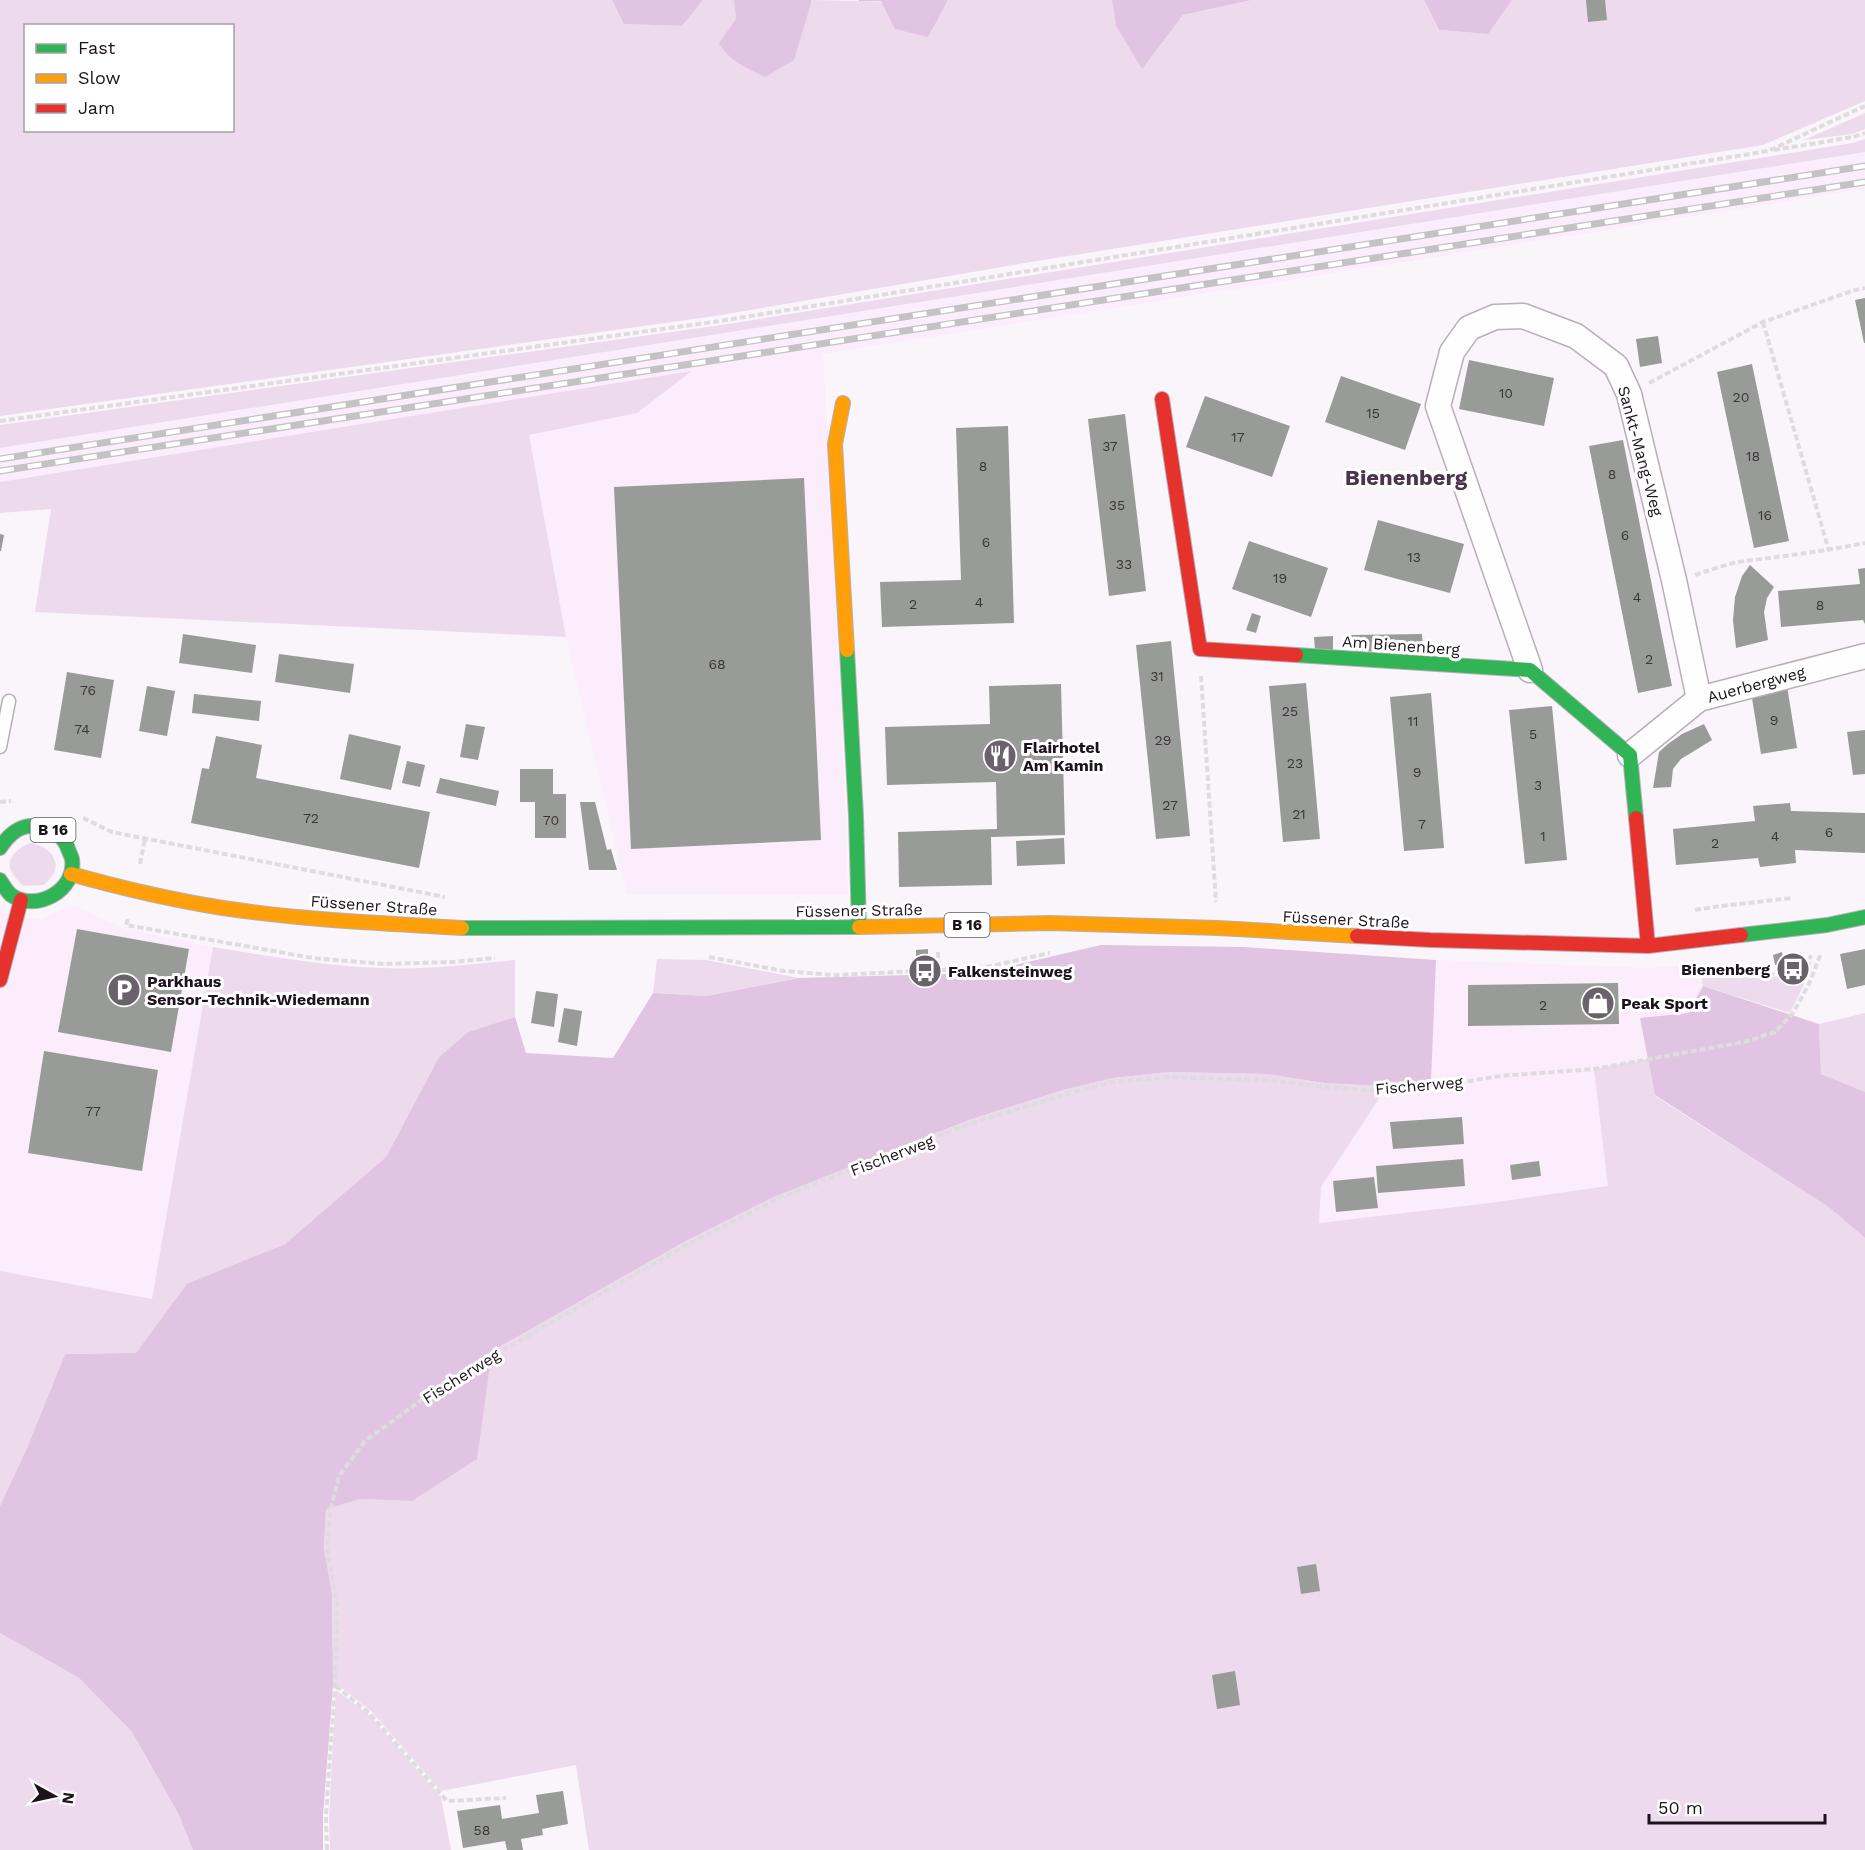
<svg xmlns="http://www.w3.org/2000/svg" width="1865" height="1850" font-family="'Work Sans',sans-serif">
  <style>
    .built { fill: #fbedfb }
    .green { fill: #eddaed; fill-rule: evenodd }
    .forest { fill: #e1c4e1 }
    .building { fill: #999b98 }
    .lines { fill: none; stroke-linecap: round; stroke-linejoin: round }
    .lane-casing { stroke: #b7b0b7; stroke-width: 15 }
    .street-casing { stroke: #b7b0b7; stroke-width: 27 }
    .fast-casing { stroke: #b7b0b7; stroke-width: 16 }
    .slow-casing { stroke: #b7b0b7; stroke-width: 16 }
    .jam-casing { stroke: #b7b0b7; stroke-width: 16 }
    .path { stroke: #dfdcdf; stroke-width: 4; stroke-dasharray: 6 3; stroke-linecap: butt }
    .lane { stroke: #fefefe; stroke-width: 12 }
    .street { stroke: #fefefe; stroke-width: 24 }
    .fast { stroke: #30b455; stroke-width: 14 }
    .slow { stroke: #ff9f0a; stroke-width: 14 }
    .jam { stroke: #e5322d; stroke-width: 14 }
    .rail-casing { stroke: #c4c2c4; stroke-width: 7 }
    .rail { stroke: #fff; stroke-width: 4.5; stroke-dasharray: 14; stroke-linecap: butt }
    .labels { text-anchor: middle; stroke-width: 6; stroke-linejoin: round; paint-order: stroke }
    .number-label { font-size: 14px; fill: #3c353c }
    .shield { fill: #fff; stroke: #615a61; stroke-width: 1.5 }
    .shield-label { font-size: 15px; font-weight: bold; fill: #1d131d }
    .street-label { font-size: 16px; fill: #1d131d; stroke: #fff }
    .poi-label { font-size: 16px; font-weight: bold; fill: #1d131d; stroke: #fff; text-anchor: start }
    .district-label { font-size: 22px; font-weight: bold; fill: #4c354c; stroke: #fff }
  </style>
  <rect width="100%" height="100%" fill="#faf5fa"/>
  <path class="built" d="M1865,152v37l-1042,165 18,341 7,200 -221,-1 -61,-257 -37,-202 108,-22 54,-41 -691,110v-34z
    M0,906l6,7 16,5 20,1 26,-12h11l46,22 88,18 -61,353 -152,-29z
    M1436,960l211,8 53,-3 3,21 -15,27 -48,5 8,41 -54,10 15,117 -120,17 -170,20 2,-36 61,-93 50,-3 -1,-10z"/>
  <path class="green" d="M0,0h612l13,24 57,2 21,-26h31l2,19 77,-17 -1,-2 134,3 2,-3h164l4,26 26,42 41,-53 69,-15h172l15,30 48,4 25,-34h353v101l-102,44 -726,116 -322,55 -715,100zM26,26h206v104h-206z
    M1865,113v16l-13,5 -48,6z
    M1865,139v13l-1865,296v-23l722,-100 1131,-182z
    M692,371l-55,42 -108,22 37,202 -531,-25 16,-103 -51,4v-31z
    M31,843c14,2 30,14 23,30 -2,4 -7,9 -10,12l-21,1c-4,-4 -9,-10 -12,-15 -6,-13 9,-25 20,-28z
    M213,947c56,9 112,19 169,21 44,2 89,-4 133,-8v57l-47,15 -29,25 -53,100 -101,87 -98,41 -51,68 -71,1 -38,94 -27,58v-235l152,28z
    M657,959l49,1 93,18 -92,18 -54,-3z
    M1812,961l-8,23 -14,29 -87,-27 -3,-21h7l30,8 30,4 21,-1z
    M1865,1013v79l-44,-18 -2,-50z
    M1648,1059l7,37 175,112 35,30v612h-1276l-13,-85 -135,26 -69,-79 -35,-28 -4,1 -1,-91 -8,-46 2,-40 34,-9 52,2 64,-42 16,-108 192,-109 90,-45 195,-77 94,-30 50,-12 56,-6 97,2 58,9 58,3v8l-61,93 -2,36 170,-20 119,-17 -14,-117z
    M0,1633l79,45 53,54 47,83 14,35h-193z
    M336,1690l33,25 72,82 10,53h-121l-1,-34z"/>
  <path class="forest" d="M612,0h91l-21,26 -58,-2z
    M734,0h78l-18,60 -29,17c-18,-9 -36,-16 -46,-34l17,-24z
    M859,0h89l-20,37 -33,-8 -14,-28h-22z
    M1112,0h140l-69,15 -41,54 -26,-43z
    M1424,0h88l-24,34 -49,-4z
    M1101,945l143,2 192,13 -5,121 -49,5 -58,-3 -58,-9 -97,-2 -56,6 -50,12 -94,30 -195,77 -90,45 -192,109 -15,108 -65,42 -52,-2 -34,10 -2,39 8,46 1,91 -10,131v34h-130l-14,-35 -47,-83 -53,-54 -79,-45v-127l27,-58 38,-94 71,-1 51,-69 98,-40 101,-87 53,-100 29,-25 47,-15 11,36 87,5 40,-65 54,3 92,-18 182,-5z
    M1703,986l116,38 2,50 44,18v146l-35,-30 -175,-113 -15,-77 48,-5z"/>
  <path class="building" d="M1586,0h19l2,20 -19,2z
    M1865,298v45h-1l-9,-43z
    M1658,336l4,27 -22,4 -4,-28z
    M1469,360l85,18 -10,48 -85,-17z
    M1752,364l37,177 -35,7 -37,-176z
    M1341,376l80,28 -16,46 -80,-28z
    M1205,396l85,30 -18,51 -86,-30z
    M1125,414l21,177 -37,5 -21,-177z
    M1008,426l6,197 -132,4 -2,-45 81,-2 -5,-152z
    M1623,440l49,246 -34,7 -49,-247z
    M804,478l17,362 -190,9 -17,-362z
    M1378,520l86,24 -14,49 -86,-23z
    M0,534l4,1 -3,16h-1z
    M1249,541l79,27 -17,49 -79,-28z
    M1750,565l24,22 -7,11 -3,14 4,28 -32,8 -3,-28 2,-23 7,-21z
    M1865,568v56l-2,-4 -82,7 -3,-36 82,-7 -2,-15z
    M1252,613l9,3 -5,17 -10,-3z
    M183,634l73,11 -4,28 -73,-10z
    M1422,634l1,16 -71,2 -1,-17z
    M1333,636v15h-18l-1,-14z
    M1171,641l19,195 -34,3 -20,-194z
    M279,654l75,10 -4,29 -75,-11z
    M67,672l47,8 -13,78 -47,-8z
    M1306,683l14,156 -37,3 -14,-156z
    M1061,684l4,151 -74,2 1,48 -93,2 -1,-55 99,-3 -1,-47 -109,3 -2,-58 105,-3 -1,-38z
    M147,686l28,5 -8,45 -28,-5z
    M1787,686l10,62 -36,6 -10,-62z
    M1431,693l13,155 -40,3 -14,-154z
    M194,694l67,7 -2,20 -67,-8z
    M1552,706l15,154 -42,4 -16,-154z
    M466,724l19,3 -7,33 -18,-3z
    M1704,724l8,16 -31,19 -8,10 -2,18 -18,1 6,-36 9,-8 14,-10z
    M1865,730v44l-12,1 -6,-43z
    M349,734l52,12 -10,44 -51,-11z
    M216,736l46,9 -6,33 174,34 -11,56 -228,-45 11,-55 7,1z
    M407,761l18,4 -5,22 -18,-4z
    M520,769h33v25h13v44h-31v-36h-15z
    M440,778l59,13 -3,15 -60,-13z
    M580,802h15l12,48 4,-1 6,21h-28z
    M1790,803l1,8 74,2v40l-70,-3 1,13 -36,4 -2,-9 -82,7 -3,-36 82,-8 -2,-15z
    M1064,838l1,26 -48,2 -1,-25z
    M77,929l112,20 -18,103 -113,-20z
    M928,949v12l-12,1v-12z
    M1865,949v36l-18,4 -7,-35z
    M1782,952l2,11 -9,2 -2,-10z
    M1618,983l1,41 -151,2v-41z
    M536,991l22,3 -4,33 -23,-4z
    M564,1008l18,3 -5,35 -19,-4z
    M44,1051l114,19 -16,101 -114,-18z
    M1462,1117l2,27 -71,5 -3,-27z
    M1463,1159l2,27 -87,7 -2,-27z
    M1539,1161l2,15 -29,4 -2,-15z
    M1374,1177l4,31 -42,4 -3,-31z
    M1316,1564l4,27 -19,3 -4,-27z
    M1235,1671l5,34 -23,4 -5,-34z
    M563,1791l5,33 -26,5 1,6 -22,4 2,11h-16l-2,-9 -42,7 -6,-37 43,-6 2,14 37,-6 -3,-18z"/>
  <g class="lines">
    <g class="lane-casing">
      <path id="lane" d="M0,747l9,-46"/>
    </g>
    <g class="street-casing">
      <path id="street" d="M1530,670l-92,-264 14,-54 17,-24 26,-11 28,-1 53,20 40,30 13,28 45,186 25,119
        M1630,755l69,-56 166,-43"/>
    </g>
    <g class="fast-casing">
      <path id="fast" d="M847,650l9,166 3,111
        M1296,655l234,15 100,85 6,63
        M0,848c9,-14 20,-24 38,-22 12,1 23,8 29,20 1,4 4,9 5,13 5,31 -36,54 -61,36 -4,-4 -8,-10 -11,-15
        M462,928l397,-1
        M1741,935l86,-10 38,-8"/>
    </g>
    <g class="slow-casing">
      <path id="slow" d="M843,403l-8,41 12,206
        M71,874c50,14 101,26 152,34 79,12 159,15 239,20
        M859,927l191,-4 168,5 139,8"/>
    </g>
    <g class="jam-casing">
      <path id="jam" d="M1162,399l38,250 96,6
        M1636,818l12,128
        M1357,936l73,4 218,6 93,-11
        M0,980l21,-80"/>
    </g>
    <path class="path" d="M1774,150l79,-13 12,-4
      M1763,322l66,229
      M1649,383l114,-61 89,-31 13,-3
      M0,421l720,-100 1048,-170 97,-45
      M1695,575c16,-5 33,-12 50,-14 40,-5 80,-10 120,-18
      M1201,676l15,226
      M0,802l11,-1
      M83,818l29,14 333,65
      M140,864l5,-25
      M1695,910l26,-4 71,-8
      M128,919l-2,6 187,33 71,6 68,-2 43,-4
      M938,952l1,18
      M709,957l75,14 51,4 147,-7 68,-15
      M1724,967l43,8 21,-2 24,-17
      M336,1686l34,28 77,87 59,-3
      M327,1850l-1,-35 9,-130 2,-79 -10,-60 4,-38 8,-32 26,-35 74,-54 247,-142 93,-47 193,-75 94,-29 47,-12 57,-5 96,3 61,7 54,4 58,-5 61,-10 94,-7 150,-27 31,-10 18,-19 16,-29 12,-31"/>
    <use href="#lane" class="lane"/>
    <use href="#street" class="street"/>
    <use href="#fast" class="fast"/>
    <use href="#slow" class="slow"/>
    <use href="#jam" class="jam"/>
    <g class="rail-casing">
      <path id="rail" d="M0,459l1865,-293
        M0,471l1865,-289"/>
    </g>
    <use href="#rail" class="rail"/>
  </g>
  <defs>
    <g id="restaurant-disc" transform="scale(1.725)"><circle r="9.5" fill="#6a626a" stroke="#fff"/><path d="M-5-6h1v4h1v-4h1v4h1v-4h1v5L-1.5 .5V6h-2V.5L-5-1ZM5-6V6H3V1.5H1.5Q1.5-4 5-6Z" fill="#fff"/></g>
    <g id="bus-disc" transform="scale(1.725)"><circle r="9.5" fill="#6a626a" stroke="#fff"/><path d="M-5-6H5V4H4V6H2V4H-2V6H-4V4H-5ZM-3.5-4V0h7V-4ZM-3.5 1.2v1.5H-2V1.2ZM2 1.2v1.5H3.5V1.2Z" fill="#fff"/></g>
    <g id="parking-disc" transform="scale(1.725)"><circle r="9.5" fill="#6a626a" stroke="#fff"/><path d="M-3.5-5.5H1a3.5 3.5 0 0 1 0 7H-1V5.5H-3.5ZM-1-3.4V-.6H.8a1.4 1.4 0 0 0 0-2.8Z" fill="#fff"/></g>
    <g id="shop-disc" transform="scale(1.725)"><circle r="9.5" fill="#6a626a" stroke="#fff"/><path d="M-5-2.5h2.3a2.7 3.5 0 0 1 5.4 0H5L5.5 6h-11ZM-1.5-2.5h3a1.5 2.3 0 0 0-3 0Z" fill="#fff"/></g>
  </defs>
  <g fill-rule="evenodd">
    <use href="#restaurant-disc" x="1000" y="756"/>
    <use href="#bus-disc" x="1793" y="969"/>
    <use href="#bus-disc" x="925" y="971"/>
    <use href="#parking-disc" x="124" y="990"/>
    <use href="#shop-disc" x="1598" y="1003"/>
  </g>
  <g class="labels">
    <g class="number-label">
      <text x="1506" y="398">10</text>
      <text x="1741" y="402">20</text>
      <text x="1373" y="418">15</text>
      <text x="1238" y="442">17</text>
      <text x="1110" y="451">37</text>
      <text x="1753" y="461">18</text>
      <text x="983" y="471">8</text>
      <text x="1612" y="479">8</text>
      <text x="1117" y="510">35</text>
      <text x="1765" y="520">16</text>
      <text x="1625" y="540">6</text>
      <text x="986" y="547">6</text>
      <text x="1414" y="562">13</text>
      <text x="1124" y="569">33</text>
      <text x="1280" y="583">19</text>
      <text x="1637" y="602">4</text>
      <text x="979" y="607">4</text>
      <text x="913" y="609">2</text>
      <text x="1820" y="610">8</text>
      <text x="1649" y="664">2</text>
      <text x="717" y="669">68</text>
      <text x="1157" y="681">31</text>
      <text x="88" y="695">76</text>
      <text x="1290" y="716">25</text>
      <text x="1774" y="725">9</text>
      <text x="1413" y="726">11</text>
      <text x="82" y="734">74</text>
      <text x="1533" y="739">5</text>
      <text x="1163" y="745">29</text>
      <text x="1295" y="768">23</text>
      <text x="1417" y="777">9</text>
      <text x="1538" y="790">3</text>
      <text x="1170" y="810">27</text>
      <text x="1299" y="819">21</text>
      <text x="311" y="823">72</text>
      <text x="551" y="825">70</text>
      <text x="1422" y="829">7</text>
      <text x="1829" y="837">6</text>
      <text x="1543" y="841">1</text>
      <text x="1775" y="841">4</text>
      <text x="1715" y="848">2</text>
      <text x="1543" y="1010">2</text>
      <text x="93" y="1116">77</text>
      <text x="482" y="1835">58</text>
    </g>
    <g class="shield">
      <rect x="30.5" y="818" width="45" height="24" rx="4.5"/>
      <rect x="944.5" y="913" width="45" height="24" rx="4.5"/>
    </g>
    <g class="shield-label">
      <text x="53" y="835">B 16</text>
      <text x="967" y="930">B 16</text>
    </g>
    <g class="street-label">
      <text transform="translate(1641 451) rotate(75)" y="6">Sankt-Mang-Weg</text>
      <text transform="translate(1401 645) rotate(4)" y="6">Am Bienenberg</text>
      <text transform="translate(1756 684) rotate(-15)" y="6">Auerbergweg</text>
      <text transform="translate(374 905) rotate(4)" y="6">Füssener Straße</text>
      <text transform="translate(859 910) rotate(-1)" y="6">Füssener Straße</text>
      <text transform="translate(1346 919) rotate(3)" y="6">Füssener Straße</text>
      <text transform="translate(1419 1085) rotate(-5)" y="6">Fischerweg</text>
      <text transform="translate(892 1155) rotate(-21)" y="6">Fischerweg</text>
      <text transform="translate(461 1376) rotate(-32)" y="6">Fischerweg</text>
    </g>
    <g class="poi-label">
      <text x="1023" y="753">Flairhotel<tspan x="1023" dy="18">Am Kamin</tspan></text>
      <text x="1770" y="975" text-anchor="end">Bienenberg</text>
      <text x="948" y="977">Falkensteinweg</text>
      <text x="147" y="987">Parkhaus<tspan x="147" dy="18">Sensor-Technik-Wiedemann</tspan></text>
      <text x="1621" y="1009">Peak Sport</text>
    </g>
    <g class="district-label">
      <text x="1406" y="485">Bienenberg</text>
    </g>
  </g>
  <rect x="24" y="24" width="210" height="108" fill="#ffffff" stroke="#a5a1a5" stroke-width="1.5"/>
  <rect x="36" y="44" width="30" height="9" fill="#30b455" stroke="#a5a1a5" stroke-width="1.5"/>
  <text x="78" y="54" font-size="18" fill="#1d131d">Fast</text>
  <rect x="36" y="74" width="30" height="9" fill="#ff9f0a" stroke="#a5a1a5" stroke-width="1.5"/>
  <text x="78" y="84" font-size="18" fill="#1d131d">Slow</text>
  <rect x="36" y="104" width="30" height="9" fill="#e5322d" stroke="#a5a1a5" stroke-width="1.5"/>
  <text x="78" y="114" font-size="18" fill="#1d131d">Jam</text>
  <g transform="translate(54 1796) rotate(98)" stroke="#ffffff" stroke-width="4.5" paint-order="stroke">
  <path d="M0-4.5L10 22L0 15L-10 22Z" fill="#1d131d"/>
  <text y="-9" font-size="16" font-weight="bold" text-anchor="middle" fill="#1d131d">N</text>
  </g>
  <path d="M1649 1814v9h176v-9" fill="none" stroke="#1d131d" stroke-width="3"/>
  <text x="1658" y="1814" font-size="18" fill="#1d131d" stroke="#ffffff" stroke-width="4.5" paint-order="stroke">50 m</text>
</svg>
